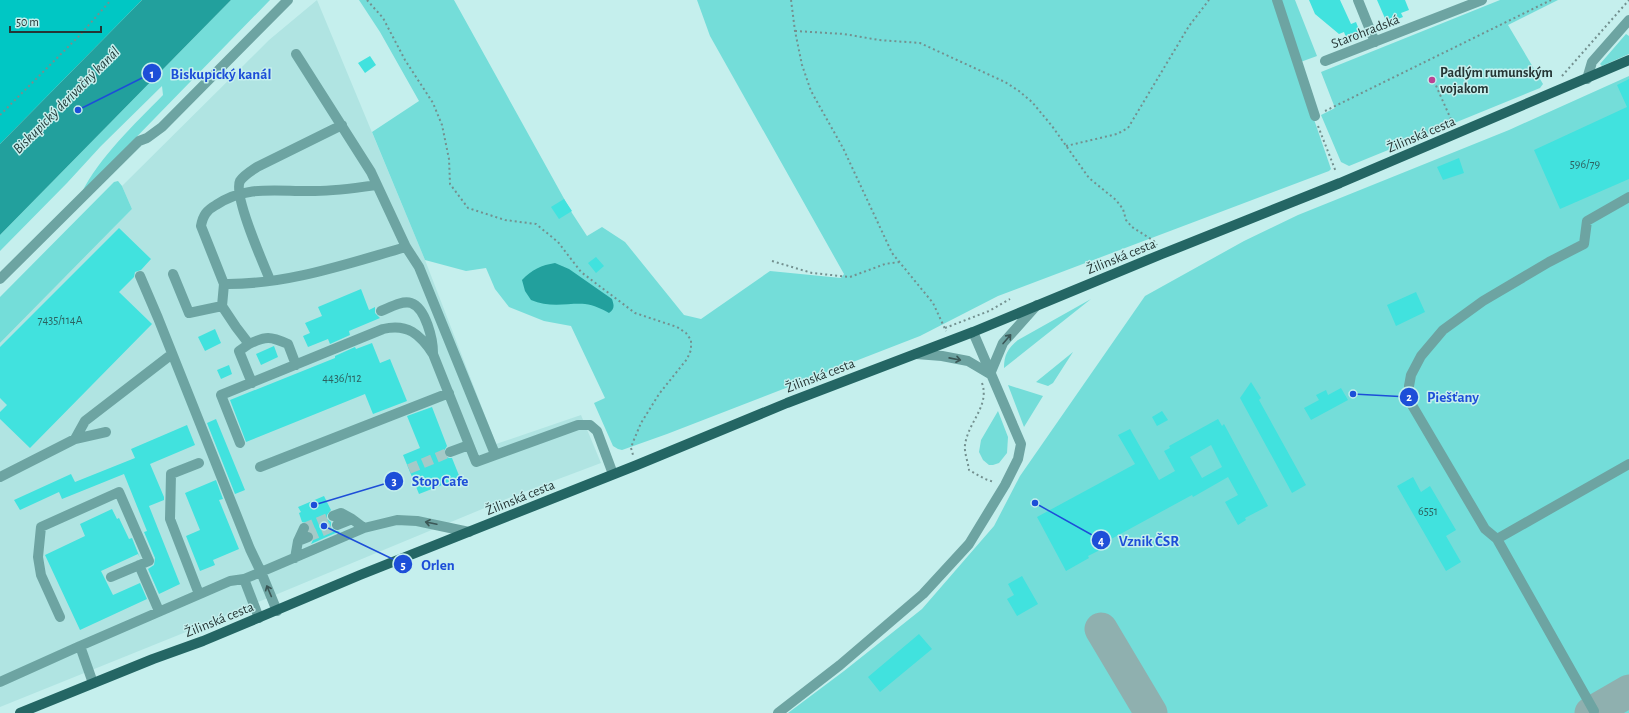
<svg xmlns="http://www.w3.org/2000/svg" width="1629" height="713" font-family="'Alegreya Sans',sans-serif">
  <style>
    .built { fill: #b0e4e2 }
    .green { fill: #74ddd9 }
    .forest { fill: #00c7c4 }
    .water { fill: #22a09d }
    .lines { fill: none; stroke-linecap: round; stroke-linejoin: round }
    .taxiway { stroke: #8fb0af; stroke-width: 33 }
    .building { fill: #41e2de; fill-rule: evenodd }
    .minor-tunnel { stroke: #a5cac8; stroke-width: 10; stroke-dasharray: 10 5; stroke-linecap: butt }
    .path { stroke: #73908f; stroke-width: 2; stroke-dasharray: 2 3; stroke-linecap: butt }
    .minor { stroke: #6da4a2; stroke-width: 10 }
    .major { stroke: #246664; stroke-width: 10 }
    .oneway { stroke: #3b5756 }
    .poi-dot { fill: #bc4294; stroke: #c5efed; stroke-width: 1.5 }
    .labels { text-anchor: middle; stroke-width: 3; stroke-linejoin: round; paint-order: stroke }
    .number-label { font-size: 12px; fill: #2c615f }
    .street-label { font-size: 14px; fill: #253635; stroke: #c5efed }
    .poi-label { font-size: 14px; font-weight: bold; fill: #253635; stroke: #c5efed; text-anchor: start }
    .water-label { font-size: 15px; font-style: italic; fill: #243e3d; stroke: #c5efed }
    .leader { fill: none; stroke: #1d4ed8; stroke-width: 1.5 }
    .callout-dot { fill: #1d4ed8; stroke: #c5efed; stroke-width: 1.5 }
    .mark-label { font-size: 12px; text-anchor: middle; font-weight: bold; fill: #fff }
    .callout-label { font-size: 15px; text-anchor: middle; font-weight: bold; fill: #1d4ed8; stroke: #c5efed; stroke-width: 3; stroke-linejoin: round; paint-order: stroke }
  </style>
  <rect width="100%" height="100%" fill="#c5efed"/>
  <path class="built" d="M317,0l108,260 71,184 85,-29 20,48 -85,32 -335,139 -181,73v-364l132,-134 -10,-23 147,-146z"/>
  <path class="green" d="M231,0h39l-189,194c19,-38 53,-69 82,-99l-1,-9 -61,60 -34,37 -67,68v-16z
    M359,0h95l118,213 15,23 15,-9 23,15 59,73 17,4 69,-48 71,7 3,-4 -134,-238 -13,-36h598l22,56 -22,8 36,105 -2,2 -331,125 -78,40 -253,98 -45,16 -4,-1 -5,-3 -19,-43 11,-5 -34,-72 -27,-5 -35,-14 -14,-18 -9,-21 -20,3 -41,-11 -53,-128 47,-31 -39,-69z
    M1500,0h58l-50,25 35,59 -3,4 -191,78 -8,-4 -20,-47 14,-7 -14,-36z
    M1626,34l3,2v18l-27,12 -2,-2z
    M1629,76v637h-841l56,-42 78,-62 72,-83 26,-50 125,-180 99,-55 54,-26 211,-85z
    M118,181l4,5 10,23 -132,134v-46l114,-115z
    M1091,299l-87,69c0,-13 4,-20 14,-28z
    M1073,352l-20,31 -5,3 -12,-4z
    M1008,385l35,11 -19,31z
    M998,411l10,26 -1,16 -8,10 -6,2h-4l-6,-5 -4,-8 2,-12z"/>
  <path class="forest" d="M0,0h142l-142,144z"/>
  <path class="water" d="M142,0h89l-231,235v-91z
    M555,263l14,6 43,30c2,6 3,10 -3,14 -7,-4 -15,-8 -24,-9 -18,-1 -36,4 -54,-4l-6,-9 -3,-11c9,-10 20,-15 33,-17z"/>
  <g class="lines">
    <path class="taxiway" d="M1101,629l50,84
      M1591,713l38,-22"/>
  </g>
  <path class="building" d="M1309,0h31l11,24 5,-2 5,13 -14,5 -3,-8 -5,2 -24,-20z
    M1377,0h28l4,10 -8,3 2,4 -16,6z
    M370,56l6,9 -11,8 -7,-10z
    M1629,79v100l-69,30 -26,-59 93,-43 -10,-22z
    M1459,158l5,15 -21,7 -6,-13z
    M564,199l8,12 -13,8 -8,-12z
    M119,228l32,31 -10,11 -6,2 -1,5 -15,15 33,32 -122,124 -30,-29v-7l7,-7 -7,-7v-51z
    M596,257l8,9 -8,7 -8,-10z
    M361,289l8,21 6,-3v6l5,5 -31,13 1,4 -20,9 -2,-5 -20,8 -5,-11 7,-3 -5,-10 17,-7 -4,-9z
    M1416,292l9,20 -29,14 -9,-21z
    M215,329l6,14 -16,8 -7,-14z
    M372,343l8,20 10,-4 17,42 -34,13 -8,-20 -119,48 -16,-42 105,-42v-2l20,-9 1,2z
    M274,346l4,11 -17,8 -5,-11z
    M229,365l3,9 -11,5 -4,-9z
    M1251,382l10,16 -2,2 47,85 -14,8 -52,-95z
    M1341,388l7,12 -37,20 -7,-12 15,-8 -3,-5 10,-5 2,5z
    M432,407l15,39 -3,5v4l5,3h3l8,20 -41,16 -16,-39 17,-7 -13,-32z
    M1162,411l6,9 -11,6 -5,-9z
    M216,419l29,71 -10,4 -28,-71z
    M1218,419l4,7 2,-2 44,82 -23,12 1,2 -8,5 -13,-23 13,-7 -10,-18 -35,20 -1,-2 -90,49 2,4 -16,8 1,2 -23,13 -29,-54 98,-53 -17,-29 12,-6 29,51 16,-9 -11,-20 6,-3 -1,-2zM1211,445l11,22 -20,11 -12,-21z
    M187,425l8,20 -45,19 14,33v3l-15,6 31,78 -21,10 -11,-25 6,-4 1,-7 -11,-26 3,-1 -23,-57 -62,25 -3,-7 -39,18 -6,-10 57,-26 4,8 60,-24 -4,-9z
    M1413,477l8,15 9,-6 26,44 -10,6 15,26 -15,9 -49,-85z
    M216,480l7,19 -4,1 20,49 -26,11 2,5 -15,6 -14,-35 14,-6 -15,-37z
    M324,496l7,14 -4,5v4l4,3v6l5,3h4l-29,13 3,-6v-3l-4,-4 -1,-7 -7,-2 -3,-9 2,-1 -3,-5z
    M112,509l5,10 2,-1 10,21 3,-1 8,20 -2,-4 -37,17 12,24 27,-12 7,16 -67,31 -35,-75 40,-19 -5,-12z
    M1022,576l16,28 -21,12 -10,-17 7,-4 -6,-11z
    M919,634l13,15 -52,43 -12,-15z"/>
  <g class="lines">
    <path class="minor-tunnel" d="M409,469l41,-17
      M304,528l29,-12
      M308,537l29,-12"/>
    <path class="path" d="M367,0l16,18 22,42 28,43 9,22 7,34 1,25 18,24 37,12 31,4 22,18 23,30 54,41 42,14 9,6 5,7v10l-4,9 -28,35 -18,29 -8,19 -2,6 2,7
      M791,0l4,31 7,34 9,26 32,57 49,105 41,50 13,28
      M795,31l49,3 35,6 41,3 85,39 14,9 13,11 20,24 37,52 27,22 7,9 3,11 6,7 22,14 3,4
      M1562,76l67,-76
      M1434,81l19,43
      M1325,111l226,-111
      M0,115l79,-79 32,-36
      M1318,126l18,46
      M1066,146l51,-12 11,-6 61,-102 20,-26
      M772,261l40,12 38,4 35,-13 14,-2
      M945,328l44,-17 21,-12
      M982,383c8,23 -14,39 -17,62 -1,7 3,17 4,25l16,9 9,3"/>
    <path class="minor" d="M1277,0l38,116
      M1358,0l17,42
      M296,54l75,118 35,75 13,20 76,187
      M1325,61l157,-61
      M1587,79l5,-17 37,-42
      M377,185c-21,3 -41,6 -62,6 -36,1 -67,-7 -99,14 -9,5 -13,10 -15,21l23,58c62,1 122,-20 182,-37
      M173,274l16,39 33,-7 2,-22
      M0,279l139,-138 8,-3 15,-11 126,-127
      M270,280c-7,-17 -37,-85 -30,-99 4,-6 11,-10 17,-14l85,-42
      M222,306l14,21 13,17 -10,7 13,32
      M381,311c8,-3 21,-11 30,-8 15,5 22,37 22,50
      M249,344c17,-8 21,-8 39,0l8,21
      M916,354l26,2 26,5 22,13 13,-31 34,-38
      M75,439l10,-18 87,-67
      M240,443l-19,-48 162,-66c24,-6 37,5 50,25l43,108 102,-37h12l7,6 16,43
      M450,452l19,-7
      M199,463l-28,11 -1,45 29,75
      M260,467l189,-74
      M0,477l75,-38 31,-7
      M333,516l8,-3 11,6
      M337,525l15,-6 12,9
      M1497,539l-12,-10 -76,-129v-14l2,-11 10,-19 22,-26 40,-29 66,-39 35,-18 3,-23 42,-24
      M298,541l6,-13
      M295,558l3,-17 10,-4
      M139,565l20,46
      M244,579l15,39
      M277,611l-16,-39 103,-44 33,-8 20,1 52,11
      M60,617l-19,-42 -3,-18 3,-30 78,-35 30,69 -38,16
      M0,682l80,-36
      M93,683l-13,-37 150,-65 14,-2 17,-7 -11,-23 -92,-231 -18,-42
      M1594,711l-97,-172 132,-75
      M778,713l62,-48 83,-71 46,-50 36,-59 13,-26 3,-15 -48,-112"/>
    <path class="major" d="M20,713l133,-54 50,-18 157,-66 277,-110 150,-62 186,-71 189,-78 178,-71 289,-123"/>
  </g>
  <defs><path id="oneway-shaft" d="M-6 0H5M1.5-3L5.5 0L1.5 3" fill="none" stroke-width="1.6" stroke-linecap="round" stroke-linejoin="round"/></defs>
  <g class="oneway">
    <use href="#oneway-shaft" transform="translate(1007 339) rotate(-49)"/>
    <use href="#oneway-shaft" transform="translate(955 359) rotate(11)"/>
    <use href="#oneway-shaft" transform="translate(431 523) rotate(-168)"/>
    <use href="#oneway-shaft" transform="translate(269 591) rotate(-113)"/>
  </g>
  <circle class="poi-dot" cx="1432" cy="80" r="4"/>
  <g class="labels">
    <g class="number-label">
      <text x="1585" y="168">596/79</text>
      <text x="60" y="324">7435/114A</text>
      <text x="342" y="382">4436/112</text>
      <text x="1428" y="515">6551</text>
    </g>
    <g class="street-label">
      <text transform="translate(1365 31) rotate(-21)" y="5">Starohradská</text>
      <text transform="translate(1421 134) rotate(-23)" y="5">Žilinská cesta</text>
      <text transform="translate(1121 256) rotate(-22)" y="5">Žilinská cesta</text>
      <text transform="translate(820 375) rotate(-21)" y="5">Žilinská cesta</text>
      <text transform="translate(520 497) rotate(-22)" y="5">Žilinská cesta</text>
      <text transform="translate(219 619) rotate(-22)" y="5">Žilinská cesta</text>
    </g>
    <g class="poi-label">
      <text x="1440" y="77">Padlým rumunským<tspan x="1440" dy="16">vojakom</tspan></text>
    </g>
    <g class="water-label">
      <text transform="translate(66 100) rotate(-45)" y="5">Biskupický derivačný kanál</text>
    </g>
  </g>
  <path class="leader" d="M78 110L152 73M1353 394L1409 397M314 505L394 481M1035 503L1101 540M324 526L403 564"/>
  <g class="callout-dot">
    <circle cx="78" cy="110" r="4"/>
    <circle cx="1353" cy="394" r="4"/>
    <circle cx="314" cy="505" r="4"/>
    <circle cx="1035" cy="503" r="4"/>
    <circle cx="324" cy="526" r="4"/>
    <circle cx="152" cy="73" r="10"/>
    <circle cx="1409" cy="397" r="10"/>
    <circle cx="394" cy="481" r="10"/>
    <circle cx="1101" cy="540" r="10"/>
    <circle cx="403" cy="564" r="10"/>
  </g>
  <g class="mark-label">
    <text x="152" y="78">1</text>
    <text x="1409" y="401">2</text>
    <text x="394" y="485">3</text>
    <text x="1101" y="545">4</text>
    <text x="403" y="569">5</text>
  </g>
  <g class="callout-label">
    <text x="221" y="79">Biskupický kanál</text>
    <text x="1453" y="402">Piešťany</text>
    <text x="440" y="486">Stop Cafe</text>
    <text x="1149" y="546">Vznik ČSR</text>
    <text x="438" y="570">Orlen</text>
  </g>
  <path d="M10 26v6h91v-6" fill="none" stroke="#253635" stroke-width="2"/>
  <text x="16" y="26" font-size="12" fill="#253635" stroke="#c5efed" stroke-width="3" paint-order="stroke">50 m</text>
</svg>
